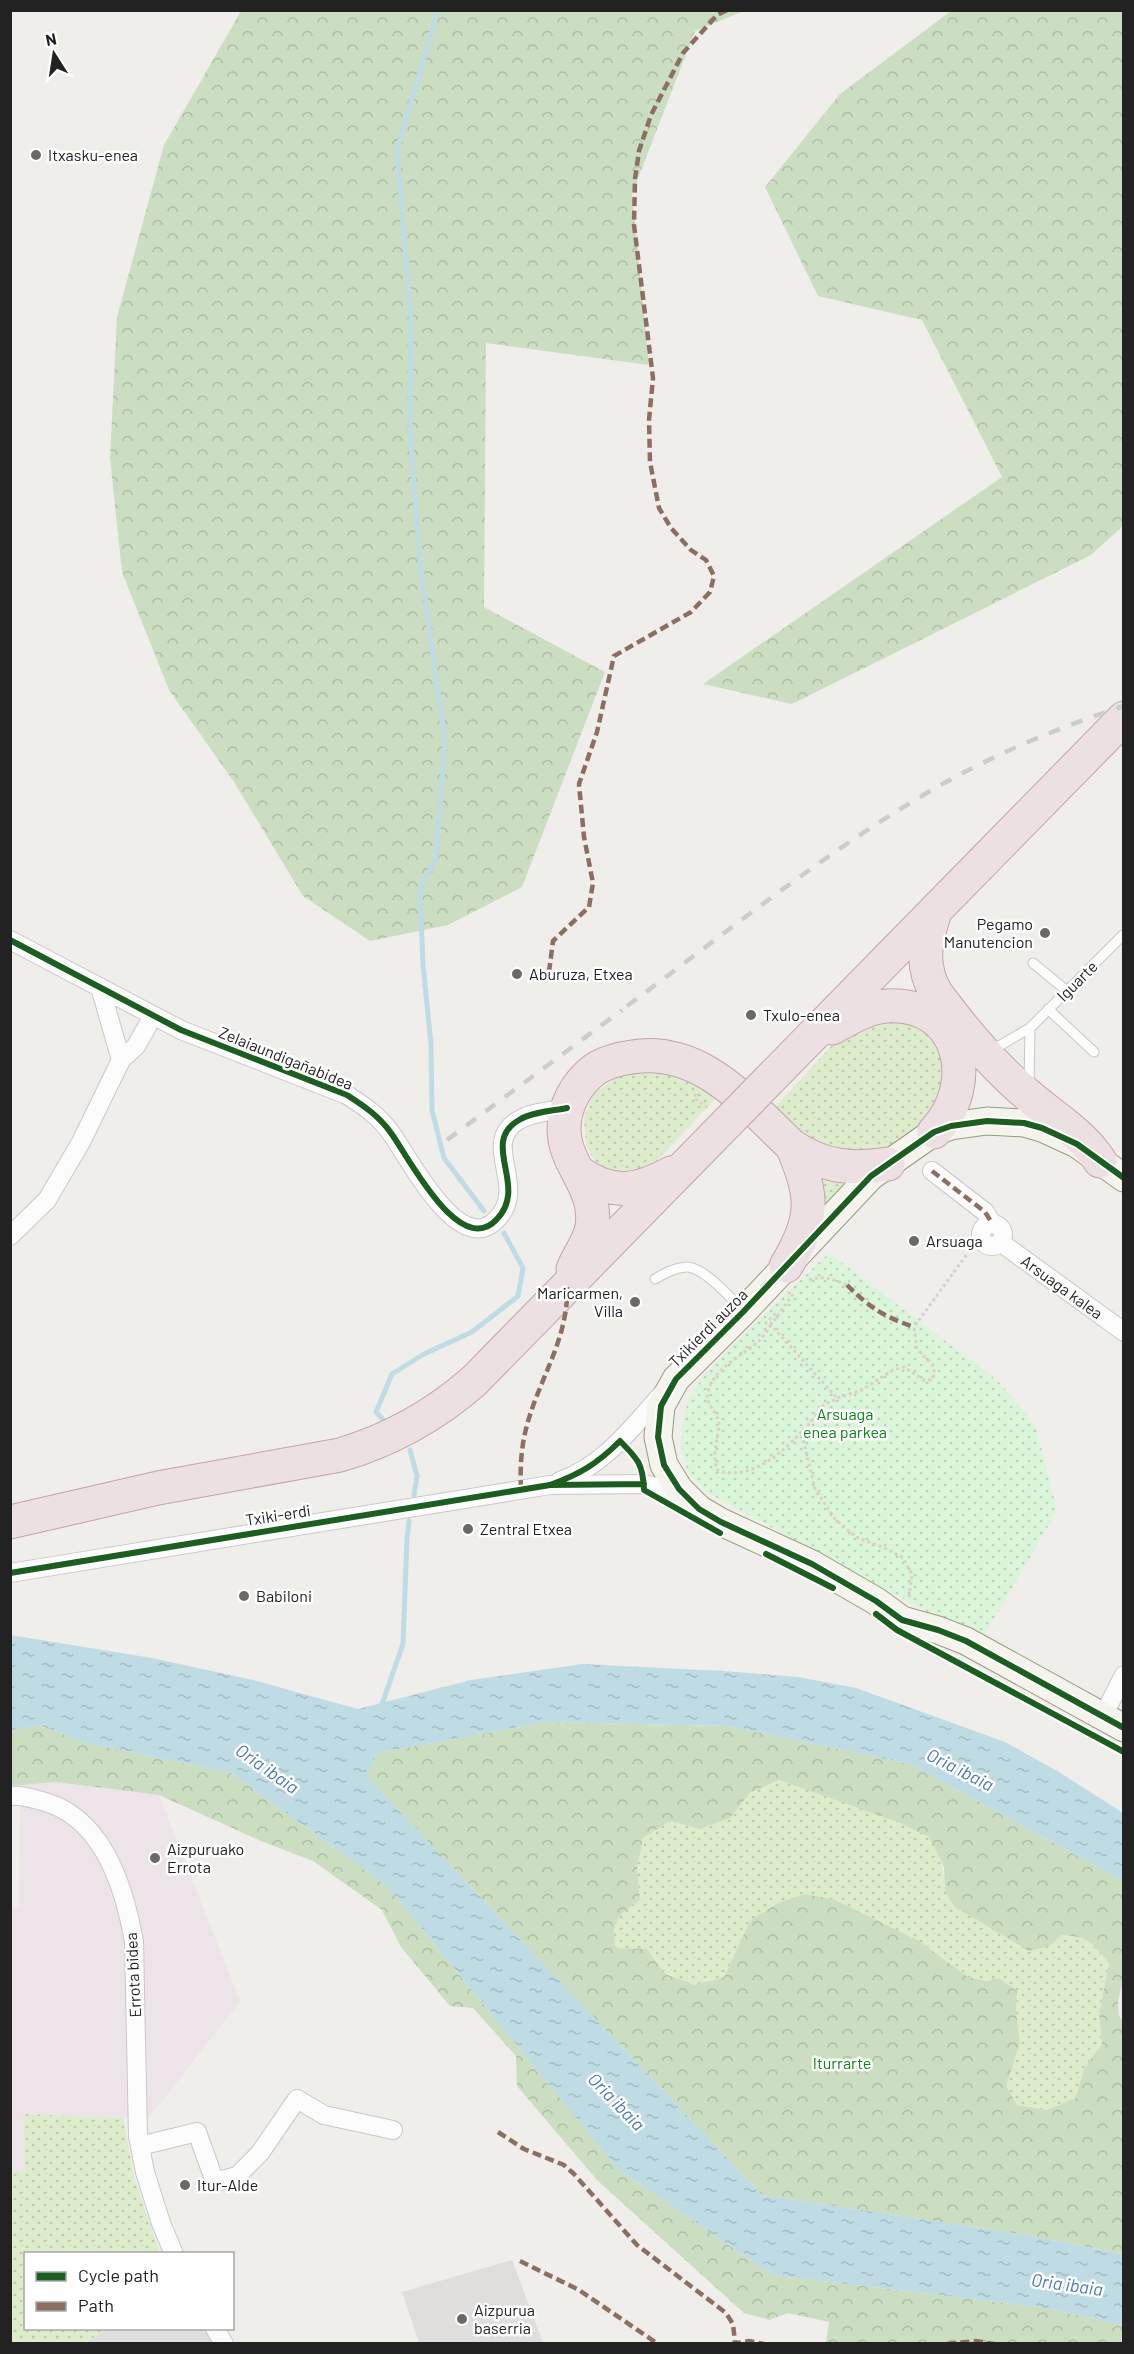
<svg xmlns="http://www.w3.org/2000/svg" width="1134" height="2354" font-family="Barlow,sans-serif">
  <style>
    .residential { fill: #dfdedc }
    .industrial { fill: #ede4e9 }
    .grass { fill: url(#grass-dots) }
    .forest { fill: url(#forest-crowns); fill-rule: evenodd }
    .park { fill: url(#park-dots) }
    .water { fill: url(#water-ripples) }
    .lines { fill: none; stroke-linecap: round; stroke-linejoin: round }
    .stream { stroke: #bfdbe3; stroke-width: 5 }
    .lane-casing { stroke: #c9c8c7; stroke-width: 11 }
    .street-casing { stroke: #c9c8c7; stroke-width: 20 }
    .secondary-casing { stroke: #999a82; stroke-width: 29 }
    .highway-casing { stroke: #c5a2ac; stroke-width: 35 }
    .path { stroke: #dccecd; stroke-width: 3; stroke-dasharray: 3 3; stroke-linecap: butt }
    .lane { stroke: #fdfcfc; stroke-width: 9 }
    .street { stroke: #fdfcfc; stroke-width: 18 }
    .secondary { stroke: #f4f4ed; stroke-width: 27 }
    .highway { stroke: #ece0e2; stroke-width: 33 }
    .rail { stroke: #ccc; stroke-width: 4.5; stroke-dasharray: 12 12; stroke-linecap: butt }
    .highway-bridge-casing { stroke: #c5a2ac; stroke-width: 35; stroke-linecap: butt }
    .highway-bridge { stroke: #ece0e2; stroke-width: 33 }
    .quiet { stroke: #8d6e63; stroke-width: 4.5; stroke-dasharray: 9 4.5; stroke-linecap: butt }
    .cycleway-casing { stroke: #fff; stroke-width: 10 }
    .cycleway { stroke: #1b5e20; stroke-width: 6 }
    .poi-dot { fill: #6a6968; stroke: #fff; stroke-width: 2 }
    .labels { text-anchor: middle; stroke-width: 5; stroke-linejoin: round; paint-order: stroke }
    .poi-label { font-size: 16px; fill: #222; stroke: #fff; text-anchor: start }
    .street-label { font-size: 16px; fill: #222; stroke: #fff }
    .park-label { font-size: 16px; fill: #0c8416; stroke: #fff }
    .water-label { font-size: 18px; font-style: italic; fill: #4a7aab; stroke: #fff }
  </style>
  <defs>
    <pattern id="grass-dots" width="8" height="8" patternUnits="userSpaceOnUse" patternTransform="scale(1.5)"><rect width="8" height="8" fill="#ddeccb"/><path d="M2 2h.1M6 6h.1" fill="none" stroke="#bdcaae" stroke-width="1.8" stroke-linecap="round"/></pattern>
    <pattern id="forest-crowns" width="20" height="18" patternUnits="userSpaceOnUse" patternTransform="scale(1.5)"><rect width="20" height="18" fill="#cbdec1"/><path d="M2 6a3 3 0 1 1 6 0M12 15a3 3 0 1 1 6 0" fill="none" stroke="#aebea6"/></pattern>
    <pattern id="park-dots" width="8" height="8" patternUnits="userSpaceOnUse" patternTransform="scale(1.5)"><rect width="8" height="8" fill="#daf5da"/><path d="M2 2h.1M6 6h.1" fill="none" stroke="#bbd2bb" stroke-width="1.8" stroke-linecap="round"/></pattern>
    <pattern id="water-ripples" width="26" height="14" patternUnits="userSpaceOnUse" patternTransform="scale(1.5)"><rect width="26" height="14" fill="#bfdbe3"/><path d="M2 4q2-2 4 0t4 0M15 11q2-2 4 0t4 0" fill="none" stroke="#a4bcc2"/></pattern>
  </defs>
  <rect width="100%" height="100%" fill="#f0eeeb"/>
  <path class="residential" d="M512,2260l31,83h-124l-17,-51z
    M110,2328l115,1 9,14 -151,1z"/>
  <path class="industrial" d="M56,1782l103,13 81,206 -92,118 -125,-5 2,58h-14l-1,-263 9,-2 1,-122z"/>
  <path class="grass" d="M914,1020l34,35 -3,44 -36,40 -29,13 -38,4 -29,-11 -38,-38 64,-69 30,-17z
    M637,1072h35l47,23 -70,74 -21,5 -18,-2 -15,-11 -9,-16 -2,-27 9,-23 20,-16z
    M822,1171l37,5 -44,45z
    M779,1780c25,8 138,43 151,59 11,15 14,33 15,52l104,55 13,-11c25,1 32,9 47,28l-10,51 3,30 -18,24 -8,30 -29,12 -31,-5 -10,-19 14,-43 -4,-32 1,-20 -18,-13 -13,3 -18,-4 -49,-36 -169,-20 -26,56 -30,8 -29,-10 -18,-26 -31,-1c-6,-29 3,-32 24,-49l-3,-30 6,-31 27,-17 30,8 30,-11 20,-25z
    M23,2114l100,4 11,59 26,76 -134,1v74l84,1 -27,14h-72v-171h14z"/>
  <path class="forest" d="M241,11h503l-49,20 -63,163 17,171 -163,-22 -2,264 121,65 -83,215 -74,38 -78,16 -67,-45 -69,-114 -65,-92 -47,-118 -12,-114 7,-141 47,-172z
    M951,11h172v515l-32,29 -299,149 -89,-20 299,-207 -80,-157 -104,-24 -53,-109 75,-93z
    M547,1722l180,4 183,38 213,117v99l-5,21 1,15 5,7 -1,231 -97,-19 -264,-40 -395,-418 10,-24zM779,1780l119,42 31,15 15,30 1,24 10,16 74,44 20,-5 13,-11c25,1 32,9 47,28l-10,51 3,30 -18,24 -8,30 -29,12 -30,-5 -11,-19 14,-43 -4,-32 1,-20 -18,-13 -13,3 -18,-4 -49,-36 -84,-41 -30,-6 -29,10 -26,17 -26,56 -30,8 -29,-11 -18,-25 -31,-1c-6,-29 3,-32 24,-49l-3,-30 6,-31 27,-17 30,8 30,-11 20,-25z
    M39,1725l48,18 144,30 156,113 231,283 154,106 267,32 84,18v18h-297l3,-21 -41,-9 -19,7 -25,-7 -147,-133 -80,-94 -1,-30 -43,-48 -23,-2 -49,-59 -19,-37 -69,-49 -52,-20 -102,-46 -103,-13 -45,4 -1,-55z"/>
  <path class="park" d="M829,1253l168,127 30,35 10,16 20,80 -76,130 -275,-149 -18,-19 -7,-27 2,-27 7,-23 13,-19 23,-26z"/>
  <path class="water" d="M10,1635l142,23 101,22 105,29 113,-29 111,-16 141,7 75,6 58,11 149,54 54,30 64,41v68l-213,-117 -183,-38 -180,-4 -170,31 -10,24 395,418 264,40 97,19v71l-84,-18 -267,-32 -154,-106 -231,-283 -156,-113 -144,-30 -48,-18 -28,6z"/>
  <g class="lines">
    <path class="stream" d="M438,10l-41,140 14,168 -1,114 10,129 25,182 -9,115 -16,30 3,77 8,79 1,66 12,48 40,53
      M385,1422l-9,-10 16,-38 32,-20 48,-22 46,-36 5,-28 -19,-35
      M410,1450l7,26 -3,19
      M381,1707l22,-63 4,-105 2,-18"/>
    <g class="lane-casing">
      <path id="lane" d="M1033,963l34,28
        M1048,1009l46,43
        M990,1045l9,1 31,-18 94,-94
        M1029,1085l1,-57
        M655,1279c10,-6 19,-11 31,-12 17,-1 45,31 56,43"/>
    </g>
    <g class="street-casing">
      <path id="street" d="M10,940l171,90 166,65c17,11 32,21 44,38 17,23 69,127 106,86 32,-33 -18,-76 22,-99 13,-8 33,-9 48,-12
        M100,987l21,73
        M932,1171l53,41 7,11
        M981 1235a11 11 0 1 1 22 0a11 11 0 1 1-22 0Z
        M10,1236l37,-36 34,-58 40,-82 15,-14 17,-30
        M1000,1242l124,90
        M560,1481c45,-16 72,-54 103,-88
        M10,1573l540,-88 94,-1 17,4 25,10
        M1103,1716l21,-41
        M10,1796c10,-1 18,1 28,4 64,14 86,85 96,142l4,194 7,36 16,51 13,31
        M140,2146l57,-14 18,50 22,-6 23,-23 37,-54 27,16 69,15
        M215,2328l9,16"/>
    </g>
    <g class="secondary-casing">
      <path id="secondary" d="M1124,1178l-47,-34 -35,-16 -18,-5 -37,-2 -36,5 -17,6 -63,44 -128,136 -67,67 -15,27 -3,31 6,28 15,24 20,20 22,13 91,42 64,37 26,19 36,10 28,11 158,87"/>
    </g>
    <g class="highway-casing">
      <path id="highway" d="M935,912c-10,30 -15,53 1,81 28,38 57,73 93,103 24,21 53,37 71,65
        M832,1028c17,-9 35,-21 55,-22 74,-4 93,77 47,126
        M769,1080l355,-362
        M580,1173c33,23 58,18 91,0
        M786,1266c29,-48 28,-70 6,-120
        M573,1269c6,-15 16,-26 19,-42 6,-41 -28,-61 -28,-98 0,-23 12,-45 30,-59 11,-8 24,-11 38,-13 69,-11 114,46 160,89 31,21 59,24 96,18
        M10,1522l148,-34 182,-33c51,-15 94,-39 134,-74l253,-258"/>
    </g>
    <path class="path" d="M696,1094l-2,4 14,10
      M809,1280c14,-5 24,-1 38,5
      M793,1294l-22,31 66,73
      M765,1324l11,-11 1,2
      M771,1325c-4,5 -7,11 -11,15 -16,15 -47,28 -52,52 -3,14 11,20 11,33 -1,16 -8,31 -1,46 36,9 65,-19 87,-43
      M909,1597l3,-23 -9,-16 -16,-9 -31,-12 -21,-18 -20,-30 -12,-50 5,-14 16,-20 13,-7 25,-8 31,-20 11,-3 20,13h7l4,-6 -3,-10 -15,-15 -3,-22 67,-92"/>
    <use href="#lane" class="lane"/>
    <use href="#street" class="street"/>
    <use href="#secondary" class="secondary"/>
    <use href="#highway" class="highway"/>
    <path class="rail" d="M627,1006c103,-76 209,-163 321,-225 56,-31 115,-55 176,-75
      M447,1140l175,-130"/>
    <g class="highway-bridge-casing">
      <path id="highway-bridge" d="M727,1123l42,-43"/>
    </g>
    <use href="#highway-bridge" class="highway-bridge"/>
    <path class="quiet" d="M549,972l4,-31 36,-34 4,-24 -9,-46 -5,-53 18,-52 17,-76 77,-44 19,-20 4,-16 -8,-16 -15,-10 -20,-22 -12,-20 -9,-46 -1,-42 4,-42 -19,-153 1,-46 4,-28 12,-36 32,-62 34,-38 10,-5
      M932,1171l53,41 7,11
      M847,1285c22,22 37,32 67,42
      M521,1489c-1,-19 0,-41 5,-60 12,-49 43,-90 41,-142
      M498,2132l26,17 40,16 10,9 63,71 89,68 7,11 2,18
      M520,2261l59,29 79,54
      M732,2344l17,-3 15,3
      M947,2344l29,-3 18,3"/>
    <g class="cycleway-casing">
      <path id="cycleway" d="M10,940l171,90 166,65c17,11 32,21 44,38 17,23 69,127 106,86 32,-33 -18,-76 22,-99 13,-8 33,-9 48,-12
        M1124,1178l-47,-34 -35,-16 -18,-5 -37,-2 -36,5 -17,6 -63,44 -128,136 -67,67 -15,27 -3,31 6,28 15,24 20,20 22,13 91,42 64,37 26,19 36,10 28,11 158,87
        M550,1485c30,-11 47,-21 70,-44 18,18 23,23 24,49l76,43
        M766,1554l67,34
        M10,1573l540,-88 94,-1
        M876,1614l21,16 227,122"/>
    </g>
    <use href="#cycleway" class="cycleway"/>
  </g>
  <g class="poi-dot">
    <circle cx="36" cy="155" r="6"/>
    <circle cx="1045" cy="933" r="6"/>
    <circle cx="517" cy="974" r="6"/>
    <circle cx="751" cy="1015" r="6"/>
    <circle cx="914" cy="1241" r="6"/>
    <circle cx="635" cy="1302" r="6"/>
    <circle cx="468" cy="1529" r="6"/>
    <circle cx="244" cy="1596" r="6"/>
    <circle cx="155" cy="1858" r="6"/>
    <circle cx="185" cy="2185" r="6"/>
    <circle cx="462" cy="2319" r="6"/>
  </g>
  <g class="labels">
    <g class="poi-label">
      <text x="48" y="161">Itxasku-enea</text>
      <text x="1033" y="930" text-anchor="end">Pegamo<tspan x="1033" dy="18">Manutencion</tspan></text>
      <text x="529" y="980">Aburuza, Etxea</text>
      <text x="763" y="1021">Txulo-enea</text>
      <text x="926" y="1247">Arsuaga</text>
      <text x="623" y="1299" text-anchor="end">Maricarmen,<tspan x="623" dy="18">Villa</tspan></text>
      <text x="480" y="1535">Zentral Etxea</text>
      <text x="256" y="1602">Babiloni</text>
      <text x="167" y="1855">Aizpuruako<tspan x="167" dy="18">Errota</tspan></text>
      <text x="197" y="2191">Itur-Alde</text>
      <text x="474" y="2316">Aizpurua<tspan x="474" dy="18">baserria</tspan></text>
    </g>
    <g class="street-label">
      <text transform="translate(1077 981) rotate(-45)" y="6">Iguarte</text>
      <text transform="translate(286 1058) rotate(22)" y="6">Zelaiaundigañabidea</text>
      <text transform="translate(1062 1287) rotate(36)" y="6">Arsuaga kalea</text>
      <text transform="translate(708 1328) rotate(-45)" y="6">Txikierdi auzoa</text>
      <text transform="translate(278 1515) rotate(-9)" y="6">Txiki-erdi</text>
      <text transform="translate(133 1975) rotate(-93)" y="6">Errota bidea</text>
    </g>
    <g class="park-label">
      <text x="845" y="1420">Arsuaga<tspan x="845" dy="18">enea parkea</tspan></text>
      <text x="842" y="2069">Iturrarte</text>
    </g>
    <g class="water-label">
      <text transform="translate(267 1769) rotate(35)" y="6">Oria ibaia</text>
      <text transform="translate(960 1770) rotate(27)" y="6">Oria ibaia</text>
      <text transform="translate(616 2102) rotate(46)" y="6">Oria ibaia</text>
      <text transform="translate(1067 2285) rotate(8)" y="6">Oria ibaia</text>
    </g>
  </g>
  <rect width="1134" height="2354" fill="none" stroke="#222222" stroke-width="24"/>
  <rect x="24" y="2252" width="210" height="78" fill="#ffffff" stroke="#a7a7a7" stroke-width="1.5"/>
  <rect x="36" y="2272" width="30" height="9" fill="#1b5e20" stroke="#a7a7a7" stroke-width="1.5"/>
  <text x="78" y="2282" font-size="18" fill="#222222">Cycle path</text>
  <rect x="36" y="2302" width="30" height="9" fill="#8d6e63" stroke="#a7a7a7" stroke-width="1.5"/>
  <text x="78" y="2312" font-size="18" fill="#222222">Path</text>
  <g transform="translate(54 54) rotate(348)" stroke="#ffffff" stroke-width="4.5" paint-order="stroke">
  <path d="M0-4.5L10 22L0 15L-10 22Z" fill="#222222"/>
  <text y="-9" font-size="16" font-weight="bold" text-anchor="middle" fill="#222222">N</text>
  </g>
</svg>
